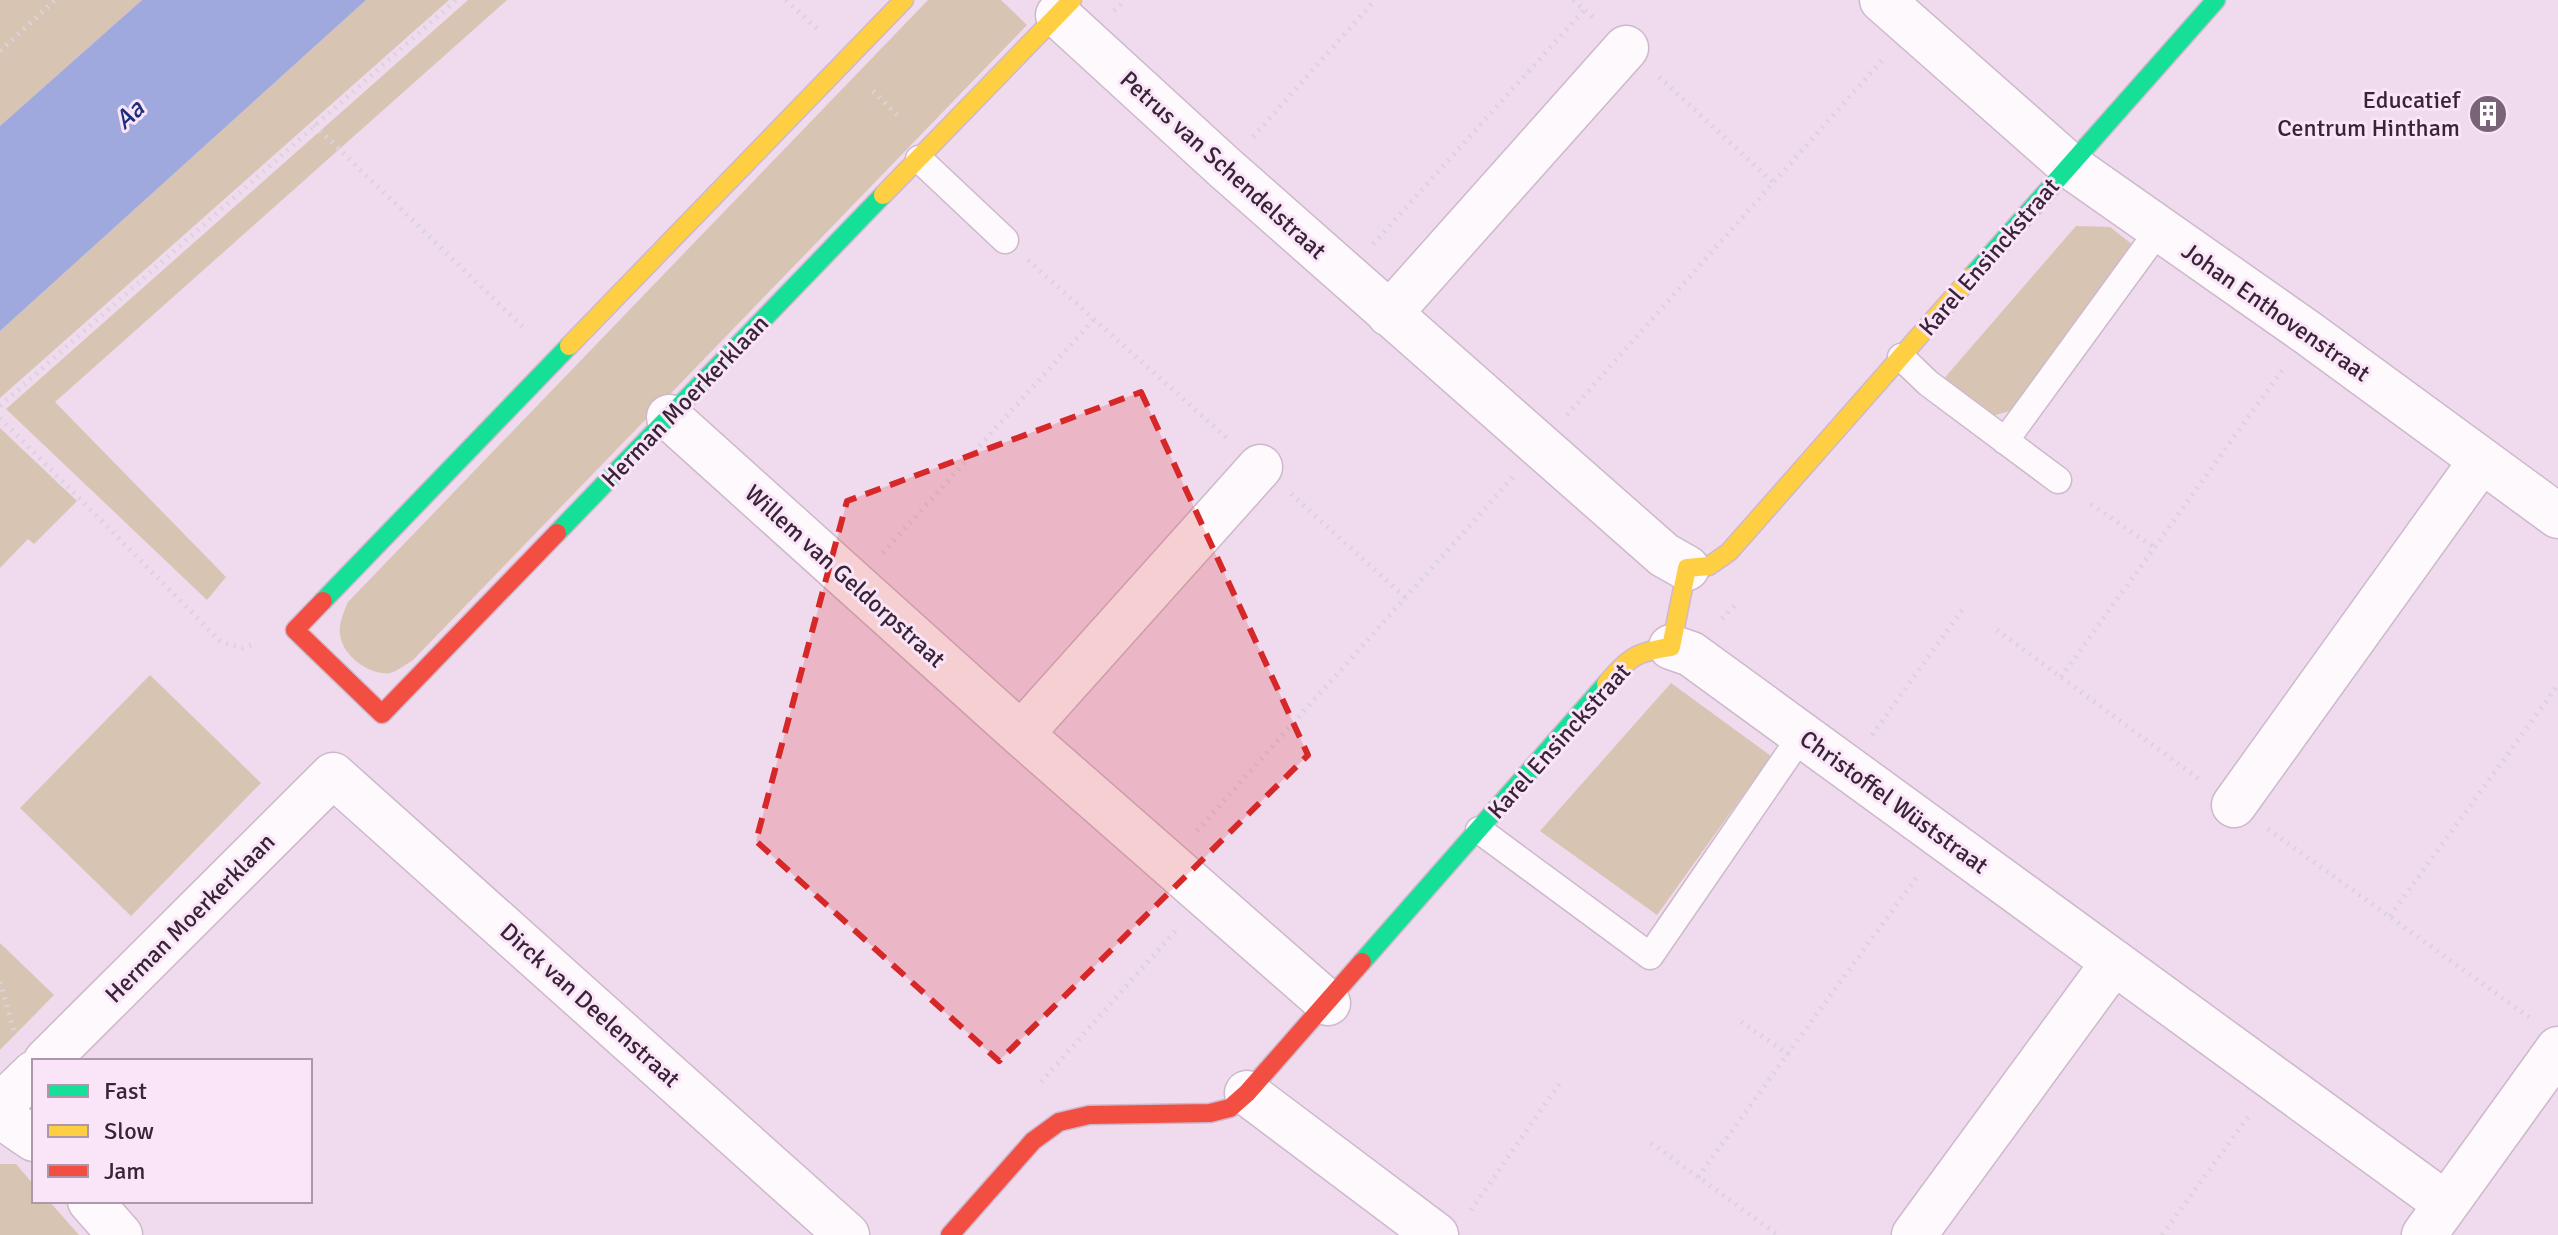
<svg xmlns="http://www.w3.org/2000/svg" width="2558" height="1235" font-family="Signika,sans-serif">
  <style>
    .green { fill: #d8c4b2 }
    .water { fill: #a0a9dd }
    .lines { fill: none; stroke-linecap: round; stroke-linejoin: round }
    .lane-casing { stroke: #cdb9cb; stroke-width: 29 }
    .street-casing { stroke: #cdb9cb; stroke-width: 47 }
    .fast-casing { stroke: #cdb9cb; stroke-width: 21 }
    .slow-casing { stroke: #cdb9cb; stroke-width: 21 }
    .jam-casing { stroke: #cdb9cb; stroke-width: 21 }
    .path { stroke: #dbd3da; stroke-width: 5; stroke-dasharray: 2 6; stroke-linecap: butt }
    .lane { stroke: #fdf9fc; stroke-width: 26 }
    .street { stroke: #fdf9fc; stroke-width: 44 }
    .fast { stroke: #16e098; stroke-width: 18 }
    .slow { stroke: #ffcf43; stroke-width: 18 }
    .jam { stroke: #f24e42; stroke-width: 18 }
    .marked { fill: #d62828; fill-opacity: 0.2; stroke: #d62828; stroke-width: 6; stroke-dasharray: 16 10; stroke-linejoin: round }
    .labels { text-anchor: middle; stroke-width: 6; stroke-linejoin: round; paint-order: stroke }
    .poi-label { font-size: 24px; fill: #382436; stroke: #fae5f8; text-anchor: end }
    .street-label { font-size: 24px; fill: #382436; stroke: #fae5f8 }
    .water-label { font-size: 26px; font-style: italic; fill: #1e2d79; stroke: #fae5f8 }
  </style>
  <rect width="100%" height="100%" fill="#f0daee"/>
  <path class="green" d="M0,0h142l-142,126z
    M366,0h83l-449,398v-67z
    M468,0h39l-452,402 171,175 -19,23 -201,-191z
    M928,0h73l26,25 -615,636c-6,3 -16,11 -22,12 -19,3 -45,-16 -49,-34 -4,-12 2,-25 7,-37z
    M2076,226l34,1 23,18 -117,164 -27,8 -48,-35z
    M0,428l77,73 -43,43 -6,-5 -28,29z
    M150,675l111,108 -130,133 -111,-108z
    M1671,683l100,73 -114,159 -117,-84z
    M0,943l54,52 -54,55z
    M0,1164h16l18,21v16h15l30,34h-79z"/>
  <path class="water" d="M142,0h224l-366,331v-205z"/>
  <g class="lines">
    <g class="lane-casing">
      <path id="lane" d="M919,159l86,81
        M1901,357l27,26 130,97
        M2005,441l154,-211
        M1479,830l171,126 152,-221"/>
    </g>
    <g class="street-casing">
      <path id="street" d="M1882,0l188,166 238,167 250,183
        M1058,15l167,153 439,387 23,13
        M1389,314l237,-266
        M669,417l352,317 307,269
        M1671,647l20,7 755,550
        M1021,734l239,-267
        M2234,805l247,-344
        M46,1061l287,-286 514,460
        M1247,1093l189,142
        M0,1106l34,-33
        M0,1120l9,2 25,17
        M90,1201l30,34
        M1914,1235l200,-273
        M2424,1235l134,-186"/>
    </g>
    <g class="fast-casing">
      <path id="fast" d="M1972,276l244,-276
        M557,533l326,-338
        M323,601l246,-255
        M1362,962l244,-278"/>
    </g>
    <g class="slow-casing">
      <path id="slow" d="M883,195l189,-195
        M569,346l335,-346
        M1606,684c24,-27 29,-32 65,-37l16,-79 22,-2 20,-14 243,-276"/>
    </g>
    <g class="jam-casing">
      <path id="jam" d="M323,601l-28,29 87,84 175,-181
        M950,1235l83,-94 26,-19 30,-7 121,-2 20,-5 17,-15 115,-131"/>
    </g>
    <path class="path" d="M786,0l32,30
      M1573,0l22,19
      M1114,11l11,-11
      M0,51l55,-51
      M1659,77l114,105
      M873,91l27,27
      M314,125l213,206
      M1253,137l122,-137
      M1373,244l211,-234
      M1028,260l201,180
      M0,406l456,-406
      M1567,415l317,-357
      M0,418l221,224 21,6 13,-4
      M1291,494l115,104
      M2091,504l64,44
      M883,553l211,-234
      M1722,619l15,-16
      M1997,630l202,149
      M2061,677l222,-308
      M1872,735l93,-129
      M2268,829l262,189
      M1197,831l316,-354
      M2390,916l168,-231
      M0,982l14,49
      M1741,1022l47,32
      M1041,1082l137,-154
      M1651,1143l127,92
      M1698,1177l221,-303
      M1471,1210l91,-130
      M2162,1235l89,-122"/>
    <use href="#lane" class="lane"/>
    <use href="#street" class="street"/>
    <use href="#fast" class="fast"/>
    <use href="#slow" class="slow"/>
    <use href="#jam" class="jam"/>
  </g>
  <path class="marked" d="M1141,392l167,363 -309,306 -243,-220 91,-340z"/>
  <defs>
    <g id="building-disc" transform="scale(2)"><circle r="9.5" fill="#786476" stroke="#fae5f8"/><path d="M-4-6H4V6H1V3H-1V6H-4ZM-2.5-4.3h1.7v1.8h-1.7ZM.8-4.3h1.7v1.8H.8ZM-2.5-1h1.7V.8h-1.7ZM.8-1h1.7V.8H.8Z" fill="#fff"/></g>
  </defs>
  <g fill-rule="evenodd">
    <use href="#building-disc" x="2488" y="114"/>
  </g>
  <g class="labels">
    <g class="poi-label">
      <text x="2460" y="108">Educatief<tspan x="2460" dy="28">Centrum Hintham</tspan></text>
    </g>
    <g class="street-label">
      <text transform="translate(1223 165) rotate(42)" y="8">Petrus van Schendelstraat</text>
      <text transform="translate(1989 257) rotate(-49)" y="8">Karel Ensinckstraat</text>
      <text transform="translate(2276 312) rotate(35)" y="8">Johan Enthovenstraat</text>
      <text transform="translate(685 401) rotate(-46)" y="8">Herman Moerkerklaan</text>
      <text transform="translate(845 576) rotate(42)" y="8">Willem van Geldorpstraat</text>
      <text transform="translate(1559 741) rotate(-48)" y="8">Karel Ensinckstraat</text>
      <text transform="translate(1894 802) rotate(36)" y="8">Christoffel Wüststraat</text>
      <text transform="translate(190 918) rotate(-45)" y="8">Herman Moerkerklaan</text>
      <text transform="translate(590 1005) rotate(42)" y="8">Dirck van Deelenstraat</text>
    </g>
    <g class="water-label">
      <text transform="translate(129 114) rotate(-42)" y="9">Aa</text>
    </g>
  </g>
  <rect x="32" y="1059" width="280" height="144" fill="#fae5f8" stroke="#ac98aa" stroke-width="2"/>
  <rect x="48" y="1085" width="40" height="12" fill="#16e098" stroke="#ac98aa" stroke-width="2"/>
  <text x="104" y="1099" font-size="24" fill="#382436">Fast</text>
  <rect x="48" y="1125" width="40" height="12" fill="#ffcf43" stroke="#ac98aa" stroke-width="2"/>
  <text x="104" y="1139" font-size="24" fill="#382436">Slow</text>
  <rect x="48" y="1165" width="40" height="12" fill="#f24e42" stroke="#ac98aa" stroke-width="2"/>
  <text x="104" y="1179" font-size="24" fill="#382436">Jam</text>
</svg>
